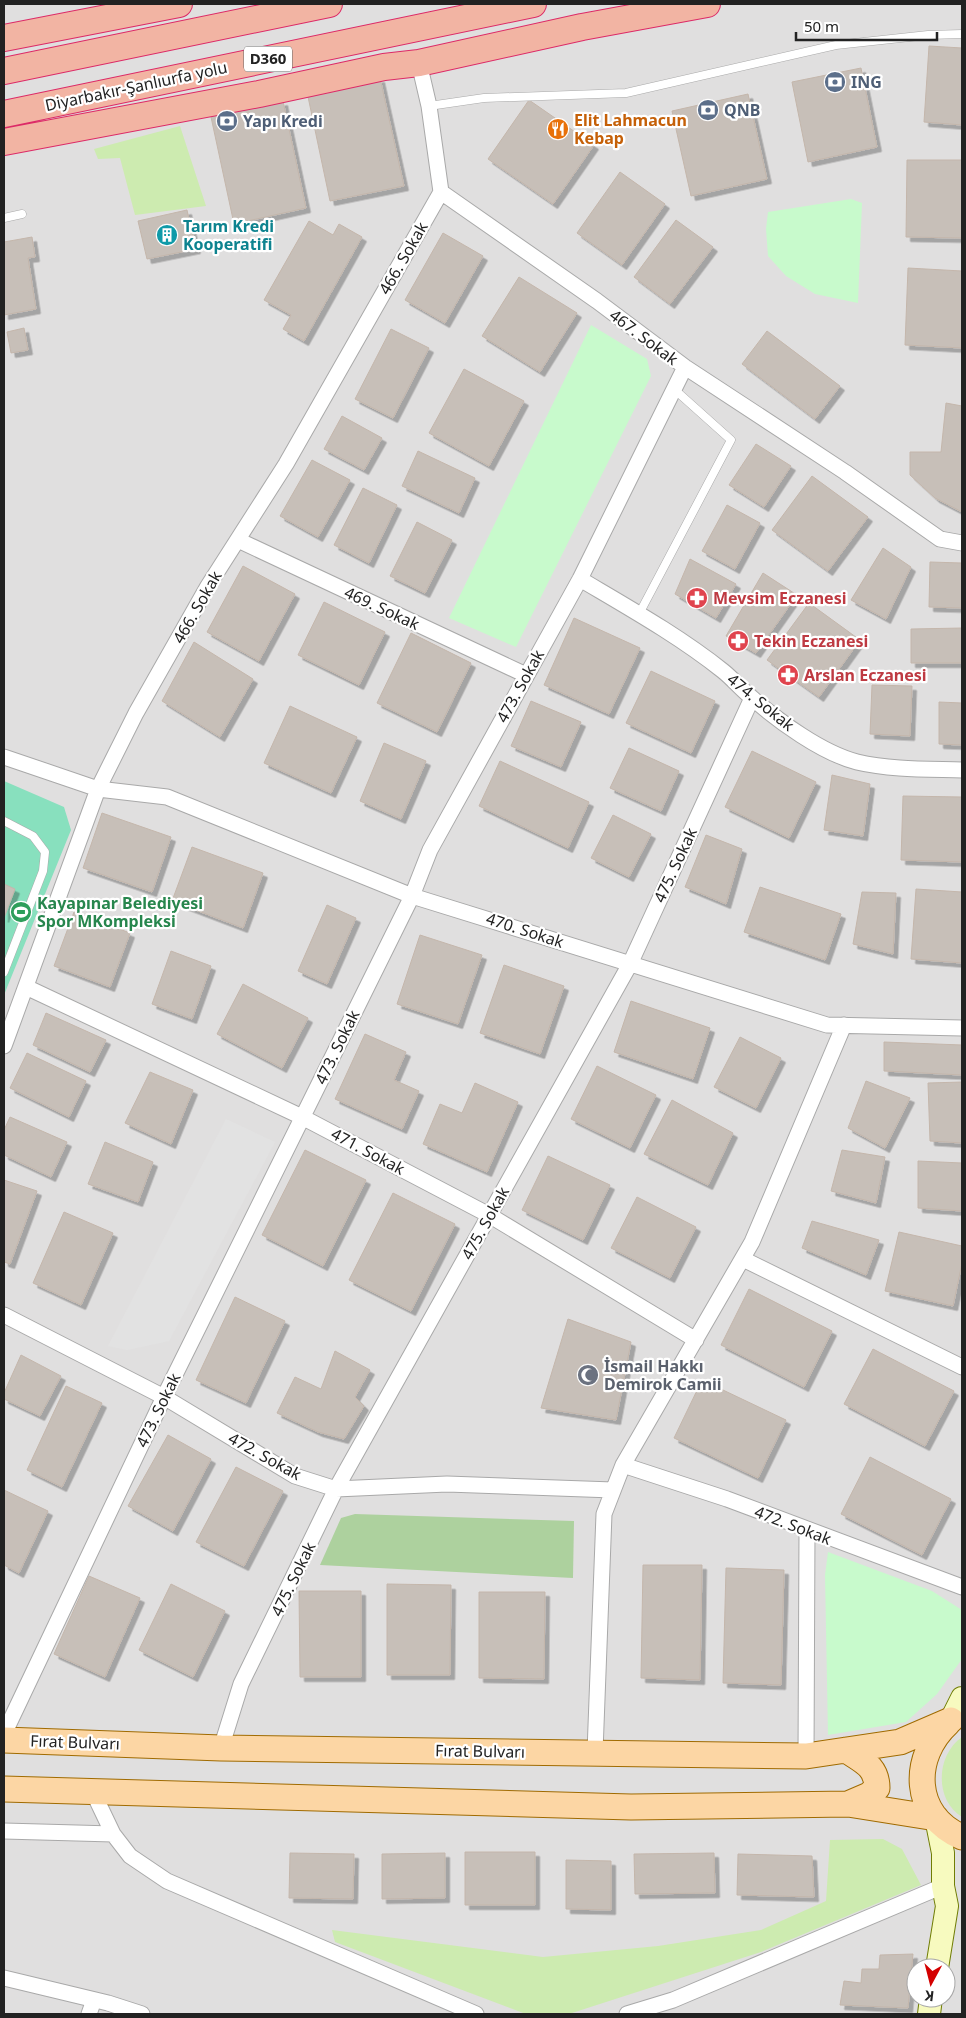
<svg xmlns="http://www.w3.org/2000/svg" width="966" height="2018" font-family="'Noto Sans',sans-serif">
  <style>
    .residential { fill: #e0dfdf; fill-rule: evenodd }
    .grass { fill: #cdebb0 }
    .forest { fill: #add19e }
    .park { fill: #c8facc }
    .pitch { fill: #88e0be }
    .parking { fill: #e2e2e2 }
    .building { fill: #c7bfb8; stroke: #c4b6ab; filter: url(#shadow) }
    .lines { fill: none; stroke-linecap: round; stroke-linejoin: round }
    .service-casing { stroke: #a9a9a9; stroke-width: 9 }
    .minor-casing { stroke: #a9a9a9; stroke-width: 17 }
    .secondary-casing { stroke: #707d05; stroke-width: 24 }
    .primary-casing { stroke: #a06b00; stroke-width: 27 }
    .trunk-casing { stroke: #dc2a67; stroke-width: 28 }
    .service { stroke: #fff; stroke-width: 8 }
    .minor { stroke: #fff; stroke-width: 15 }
    .secondary { stroke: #f7fabf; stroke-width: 22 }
    .primary { stroke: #fcd6a4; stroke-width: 25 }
    .trunk { stroke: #f2b4a3; stroke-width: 26 }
    .labels { text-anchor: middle; stroke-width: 4.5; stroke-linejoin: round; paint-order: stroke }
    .shield { fill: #fff; stroke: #646464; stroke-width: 1 }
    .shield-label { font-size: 15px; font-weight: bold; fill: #222 }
    .service-label { font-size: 16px; font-weight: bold; fill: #4e5e75; stroke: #fff; text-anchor: start }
    .street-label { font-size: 16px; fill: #222; stroke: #fff }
    .food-label { font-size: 16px; font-weight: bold; fill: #c56008; stroke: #fff; text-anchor: start }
    .culture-label { font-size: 16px; font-weight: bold; fill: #0d838f; stroke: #fff; text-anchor: start }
    .health-label { font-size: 16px; font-weight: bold; fill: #be3a42; stroke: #fff; text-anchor: start }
    .leisure-label { font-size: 16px; font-weight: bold; fill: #27864d; stroke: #fff; text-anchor: start }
    .worship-label { font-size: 16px; font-weight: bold; fill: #5b616d; stroke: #fff; text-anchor: start }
  </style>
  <defs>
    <filter id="shadow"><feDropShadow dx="4.5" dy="4.5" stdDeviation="0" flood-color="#0004"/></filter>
  </defs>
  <rect width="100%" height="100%" fill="#f2efe9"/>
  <path class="residential" d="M4,4h958v2010h-958zM916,1968h30v30h-30z"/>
  <path class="grass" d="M180,126l26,80 -71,9 -15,-57 -22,1 -4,-10z
    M962,1737v80c-28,-17 -26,-62 0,-80z
    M883,1839l19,10 19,36 -160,67 -189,61 -46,1 -191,-72 -3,-12 211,27 115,-11 103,-16 65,-29 4,-61z"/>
  <path class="forest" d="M355,1514l219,7 -1,57 -253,-13 21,-47z"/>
  <path class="park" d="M851,199l11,4 -4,100 -43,-9 -29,-18 -18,-20 -2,-27 2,-17z
    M591,325l56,34 4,17 -135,271 -67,-29z
    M828,1552l104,39 30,19v49l-25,35 -31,28 -78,13 -3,-160z"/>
  <path class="pitch" d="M4,781l60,26 7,23 -67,165z"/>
  <path class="parking" d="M226,1119l49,23 -106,199 -42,9 -19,-4z"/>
  <path class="building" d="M929,46l33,2v77l-38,-3z
    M861,68l16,79 -69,15 -16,-80z
    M380,78l24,108 -74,15 -23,-109z
    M748,94l19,85 -76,17 -19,-85z
    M529,100l65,45 -41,59 -65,-45z
    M283,101l23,107 -72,16 -23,-107z
    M907,160h55v78l-56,-1z
    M620,172l45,32 -43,61 -45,-32z
    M187,210l9,39 -49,10 -9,-38z
    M676,220l37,27 -43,57 -36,-27z
    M309,221l24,14 6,-11 23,13 -58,104 -21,-12 8,-14 -27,-15z
    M443,233l40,23 -38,67 -40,-23z
    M32,237l3,20 -7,1 8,51 -32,6v-73z
    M908,268l54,3v77l-57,-3z
    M519,277l58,36 -37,59 -58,-36z
    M24,328l4,22 -17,3 -4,-21z
    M391,329l38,19 -36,70 -38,-19z
    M767,331l73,55 -25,33 -73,-55z
    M464,369l60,32 -35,65 -60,-33z
    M946,403l16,3v106l-27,-14 -25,-23v-23h31z
    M342,416l40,22 -18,32 -40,-21z
    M756,444l35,22 -27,41 -35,-22z
    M418,451l57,27 -16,35 -57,-27z
    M312,460l38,20 -32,57 -38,-21z
    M812,476l56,41 -40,54 -56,-41z
    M363,488l34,17 -28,58 -35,-18z
    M727,505l33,18 -25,46 -33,-18z
    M417,522l35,18 -27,53 -35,-17z
    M883,548l28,19 -25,52 -35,-19z
    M690,559l46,25 -20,34 -41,-24z
    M930,562l32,1v45l-33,-1z
    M243,566l52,28 -36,67 -52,-29z
    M763,573l34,22 -41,58 -30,-17z
    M324,602l61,30 -26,53 -61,-30z
    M809,603l51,37 -41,57 -52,-37z
    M574,618l66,30 -31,66 -65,-29z
    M962,628v35h-51v-34z
    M411,633l60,30 -34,69 -60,-29z
    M194,642l59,37 -33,58 -58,-36z
    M651,671l64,30 -24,52 -65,-30z
    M872,685l40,1 -2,50 -40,-2z
    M531,701l50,21 -20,45 -50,-21z
    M939,702l23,1v42l-23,-1z
    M290,706l67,31 -26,56 -67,-30z
    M384,743l42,18 -25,58 -41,-18z
    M629,748l50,23 -18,40 -51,-23z
    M752,751l64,31 -27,56 -64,-31z
    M500,761l89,41 -21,46 -89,-42z
    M832,775l38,9 -7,52 -39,-6z
    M903,796l59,1v65l-61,-2z
    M102,813l69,24 -19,55 -69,-24z
    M613,815l38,19 -22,43 -38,-19z
    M706,835l36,14 -16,55 -41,-17z
    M192,847l71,26 -20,55 -71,-27z
    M4,884l11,5 -11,29z
    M760,887l81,27 -16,46 -81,-28z
    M916,889l46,3v71l-51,-4z
    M862,892l34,1 -3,61 -40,-10z
    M327,905l29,13 -29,66 -29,-13z
    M74,912l56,21 -20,54 -56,-21z
    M420,935l62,20 -24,69 -61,-20z
    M171,951l40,15 -19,53 -40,-15z
    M504,965l60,21 -24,68 -60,-21z
    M243,984l65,34 -26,50 -65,-34z
    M631,1001l79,27 -17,51 -79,-27z
    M46,1013l60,27 -16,32 -57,-27z
    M365,1034l41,18 -12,28 25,11 -17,38 -67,-30z
    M740,1037l41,21 -25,50 -42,-21z
    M884,1042l78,3v30l-78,-4z
    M27,1053l59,28 -17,36 -59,-29z
    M597,1066l59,29 -26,53 -59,-29z
    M150,1072l43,18 -22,54 -46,-21z
    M866,1081l44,17 -25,50 -37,-20z
    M962,1082v61l-32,-2 -2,-58z
    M475,1083l43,19 -31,70 -64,-28 17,-40 22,9z
    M672,1100l61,33 -25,52 -64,-31z
    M10,1117l57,25 -16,35 -47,-22v-25z
    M105,1142l48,20 -15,40 -50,-18z
    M305,1150l61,30 -43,86 -61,-31z
    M842,1150l43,7 -9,46 -45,-12z
    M548,1156l62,29 -27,55 -61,-30z
    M918,1161l44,2v48l-44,-3z
    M4,1180l33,11 -27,73 -6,-2z
    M393,1193l62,31 -44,87 -62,-31z
    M637,1197l59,30 -26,51 -59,-30z
    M64,1212l49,21 -32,72 -48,-22z
    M812,1221l67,19 -13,35 -64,-27z
    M899,1232l63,14v17l-9,43 -68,-15z
    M749,1289l83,42 -28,56 -83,-42z
    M235,1297l50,24 -39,82 -50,-23z
    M568,1319l63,23 -15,78 -75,-12z
    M873,1349l81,42 -29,55 -81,-42z
    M335,1351l35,19 -15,27 9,9 -20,33 -26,-7 -41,-19 18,-36 26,12z
    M21,1355l40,21 -21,40 -36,-17v-6z
    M702,1380l84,40 -28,58 -84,-40z
    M66,1386l36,17 -40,84 -35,-17z
    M168,1435l43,24 -38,72 -45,-25z
    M870,1457l81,42 -29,56 -81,-41z
    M236,1467l47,24 -39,75 -48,-24z
    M4,1490l44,21 -29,62 -15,-8z
    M643,1565h59l-2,115 -59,-2z
    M726,1568l58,2 -3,115 -58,-2z
    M89,1576l51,22 -35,79 -51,-23z
    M171,1584l54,27 -32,66 -54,-27z
    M387,1584l64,1 -1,90h-63z
    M299,1591h62v86h-61z
    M479,1592h66l-1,87 -65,-1z
    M465,1852h70v53h-70z
    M290,1853l64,1 -1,45 -64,-1z
    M445,1853v45l-63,1v-45z
    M714,1853l1,40 -80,1 -1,-40z
    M738,1854l74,2 2,41 -77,-2z
    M566,1860l45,1v49l-45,-1z
    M913,1954l-5,54 -68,-3 4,-24 17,2 1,-14h17l1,-14z"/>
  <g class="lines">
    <g class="service-casing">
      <path id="service" d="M429,106l55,-8 142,-5 210,-48 92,-10 34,-1
        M4,218l18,-4
        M639,614l92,-174 -57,-51
        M4,821l29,15 12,16 -2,19 -39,101"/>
    </g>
    <g class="minor-casing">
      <path id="minor" d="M419,63l10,43 12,86 156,109 88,66 160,105 95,67 22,4
        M238,540l288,135
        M580,579c49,29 99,57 143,92 10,8 18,18 28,26 27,24 71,56 106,65 34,8 70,7 105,8
        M4,757l94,32 69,8 245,99 415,129 135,3
        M26,987l276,130 187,98 207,125
        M4,1046l94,-257 38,-76 72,-127 78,-122 155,-272
        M743,1259l219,108
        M4,1315l160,82 131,79 41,13 111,-5 166,6
        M623,1465l104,34 235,88
        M4,1734l160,-337 248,-501 18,-46 150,-271 105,-212
        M221,1748l20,-64 95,-195 294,-525 122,-266
        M595,1752l9,-238 19,-49 129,-223 92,-217
        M806,1756l1,-226
        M92,1790l21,44 17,22 37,25 309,133
        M4,1831l109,3
        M4,1978l104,25 34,11
        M89,2014l5,-14
        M627,2014l46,-14 270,-114"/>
    </g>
    <g class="secondary-casing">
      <path id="secondary" d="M951,1720l11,-22
        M936,1818l7,35v33l4,20 -10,62
        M929,2014l2,-16"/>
    </g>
    <g class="primary-casing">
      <path id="primary" d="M948,1723c-37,34 -36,93 14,114
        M4,1740l217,8 585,8 94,-14 51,-22
        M846,1750c16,11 31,16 31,38l-8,7 -21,9
        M4,1789l627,18 217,-3 88,14"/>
    </g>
    <g class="trunk-casing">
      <path id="trunk" d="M4,38l175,-34
        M4,71l325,-67
        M4,114l529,-110
        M4,142l255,-48 125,-27 35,-4 163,-36 125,-23"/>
    </g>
    <use href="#service" class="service"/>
    <use href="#minor" class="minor"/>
    <use href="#secondary" class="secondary"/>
    <use href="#primary" class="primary"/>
    <use href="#trunk" class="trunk"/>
  </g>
  <defs>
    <g id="bank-disc" transform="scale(1.125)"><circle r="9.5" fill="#5c6f8a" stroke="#fff"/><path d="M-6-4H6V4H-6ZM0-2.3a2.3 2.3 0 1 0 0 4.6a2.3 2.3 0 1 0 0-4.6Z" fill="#fff"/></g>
    <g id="restaurant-disc" transform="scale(1.125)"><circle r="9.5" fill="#e8710a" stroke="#fff"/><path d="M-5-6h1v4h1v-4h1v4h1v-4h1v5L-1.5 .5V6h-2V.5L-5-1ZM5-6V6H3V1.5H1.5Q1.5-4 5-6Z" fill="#fff"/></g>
    <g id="building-disc" transform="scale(1.125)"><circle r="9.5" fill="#0f9aa8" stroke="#fff"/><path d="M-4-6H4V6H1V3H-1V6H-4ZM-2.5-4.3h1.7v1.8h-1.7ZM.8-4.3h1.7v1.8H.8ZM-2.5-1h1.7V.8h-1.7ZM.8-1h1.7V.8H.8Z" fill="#fff"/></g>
    <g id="pharmacy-disc" transform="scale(1.125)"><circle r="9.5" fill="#e0444e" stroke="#fff"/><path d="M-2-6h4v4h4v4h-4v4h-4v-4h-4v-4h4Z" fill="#fff"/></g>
    <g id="stadium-disc" transform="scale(1.125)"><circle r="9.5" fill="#2e9e5b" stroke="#fff"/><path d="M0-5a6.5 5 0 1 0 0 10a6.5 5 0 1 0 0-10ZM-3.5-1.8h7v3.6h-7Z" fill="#fff"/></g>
    <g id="mosque-disc" transform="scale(1.125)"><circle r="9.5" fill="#6b7280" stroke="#fff"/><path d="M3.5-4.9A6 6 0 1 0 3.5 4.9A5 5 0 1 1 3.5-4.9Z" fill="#fff"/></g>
  </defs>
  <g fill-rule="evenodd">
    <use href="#bank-disc" x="835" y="82"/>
    <use href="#bank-disc" x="708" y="110"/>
    <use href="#bank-disc" x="227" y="121"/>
    <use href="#restaurant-disc" x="558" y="129"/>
    <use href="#building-disc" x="167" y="235"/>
    <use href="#pharmacy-disc" x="697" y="598"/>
    <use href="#pharmacy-disc" x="738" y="641"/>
    <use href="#pharmacy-disc" x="788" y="675"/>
    <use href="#stadium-disc" x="21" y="912"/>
    <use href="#mosque-disc" x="588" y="1375"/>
  </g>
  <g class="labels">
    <rect class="shield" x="244" y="46.5" width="48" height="25" rx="4"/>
    <g class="shield-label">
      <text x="268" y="64">D360</text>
    </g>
    <g class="service-label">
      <text x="851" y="88">ING</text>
      <text x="724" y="116">QNB</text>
      <text x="243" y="127">Yapı Kredi</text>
    </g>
    <g class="street-label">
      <text transform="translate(136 86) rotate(-12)" y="6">Diyarbakır-Şanlıurfa yolu</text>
      <text transform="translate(403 258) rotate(-60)" y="6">466. Sokak</text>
      <text transform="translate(644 337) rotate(37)" y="6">467. Sokak</text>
      <text transform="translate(197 607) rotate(-60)" y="6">466. Sokak</text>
      <text transform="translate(382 608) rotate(25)" y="6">469. Sokak</text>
      <text transform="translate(520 686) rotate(-61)" y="6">473. Sokak</text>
      <text transform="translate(761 702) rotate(39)" y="6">474. Sokak</text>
      <text transform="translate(675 865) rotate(-65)" y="6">475. Sokak</text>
      <text transform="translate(525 930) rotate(18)" y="6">470. Sokak</text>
      <text transform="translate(337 1047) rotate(-64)" y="6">473. Sokak</text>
      <text transform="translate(368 1151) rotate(28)" y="6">471. Sokak</text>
      <text transform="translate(485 1223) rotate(-61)" y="6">475. Sokak</text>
      <text transform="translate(158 1410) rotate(-64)" y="6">473. Sokak</text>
      <text transform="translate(265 1456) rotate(29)" y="6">472. Sokak</text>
      <text transform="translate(793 1525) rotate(21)" y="6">472. Sokak</text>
      <text transform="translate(293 1579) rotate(-64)" y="6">475. Sokak</text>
      <text transform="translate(75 1742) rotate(2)" y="6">Fırat Bulvarı</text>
      <text transform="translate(480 1751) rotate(1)" y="6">Fırat Bulvarı</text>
    </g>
    <g class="food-label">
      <text x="574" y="126">Elit Lahmacun<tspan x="574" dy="18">Kebap</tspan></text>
    </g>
    <g class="culture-label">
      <text x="183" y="232">Tarım Kredi<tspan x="183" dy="18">Kooperatifi</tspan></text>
    </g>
    <g class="health-label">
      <text x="713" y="604">Mevsim Eczanesi</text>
      <text x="754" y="647">Tekin Eczanesi</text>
      <text x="804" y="681">Arslan Eczanesi</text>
    </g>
    <g class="leisure-label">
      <text x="37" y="909">Kayapınar Belediyesi<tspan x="37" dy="18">Spor MKompleksi</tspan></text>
    </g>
    <g class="worship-label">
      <text x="604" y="1372">İsmail Hakkı<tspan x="604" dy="18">Demirok Camii</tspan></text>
    </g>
  </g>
  <rect width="966" height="2018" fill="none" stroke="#222222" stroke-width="10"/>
  <g transform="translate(931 1983) rotate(187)"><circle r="24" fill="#ffffff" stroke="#a7a7a7"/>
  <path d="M0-4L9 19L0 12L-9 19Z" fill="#d40000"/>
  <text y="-8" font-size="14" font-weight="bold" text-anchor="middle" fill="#222222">K</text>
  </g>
  <path d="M796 32v8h141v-8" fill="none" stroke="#222222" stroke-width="2.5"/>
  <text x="804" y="32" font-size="15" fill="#222222" stroke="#ffffff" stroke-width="4" paint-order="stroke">50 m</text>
</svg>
